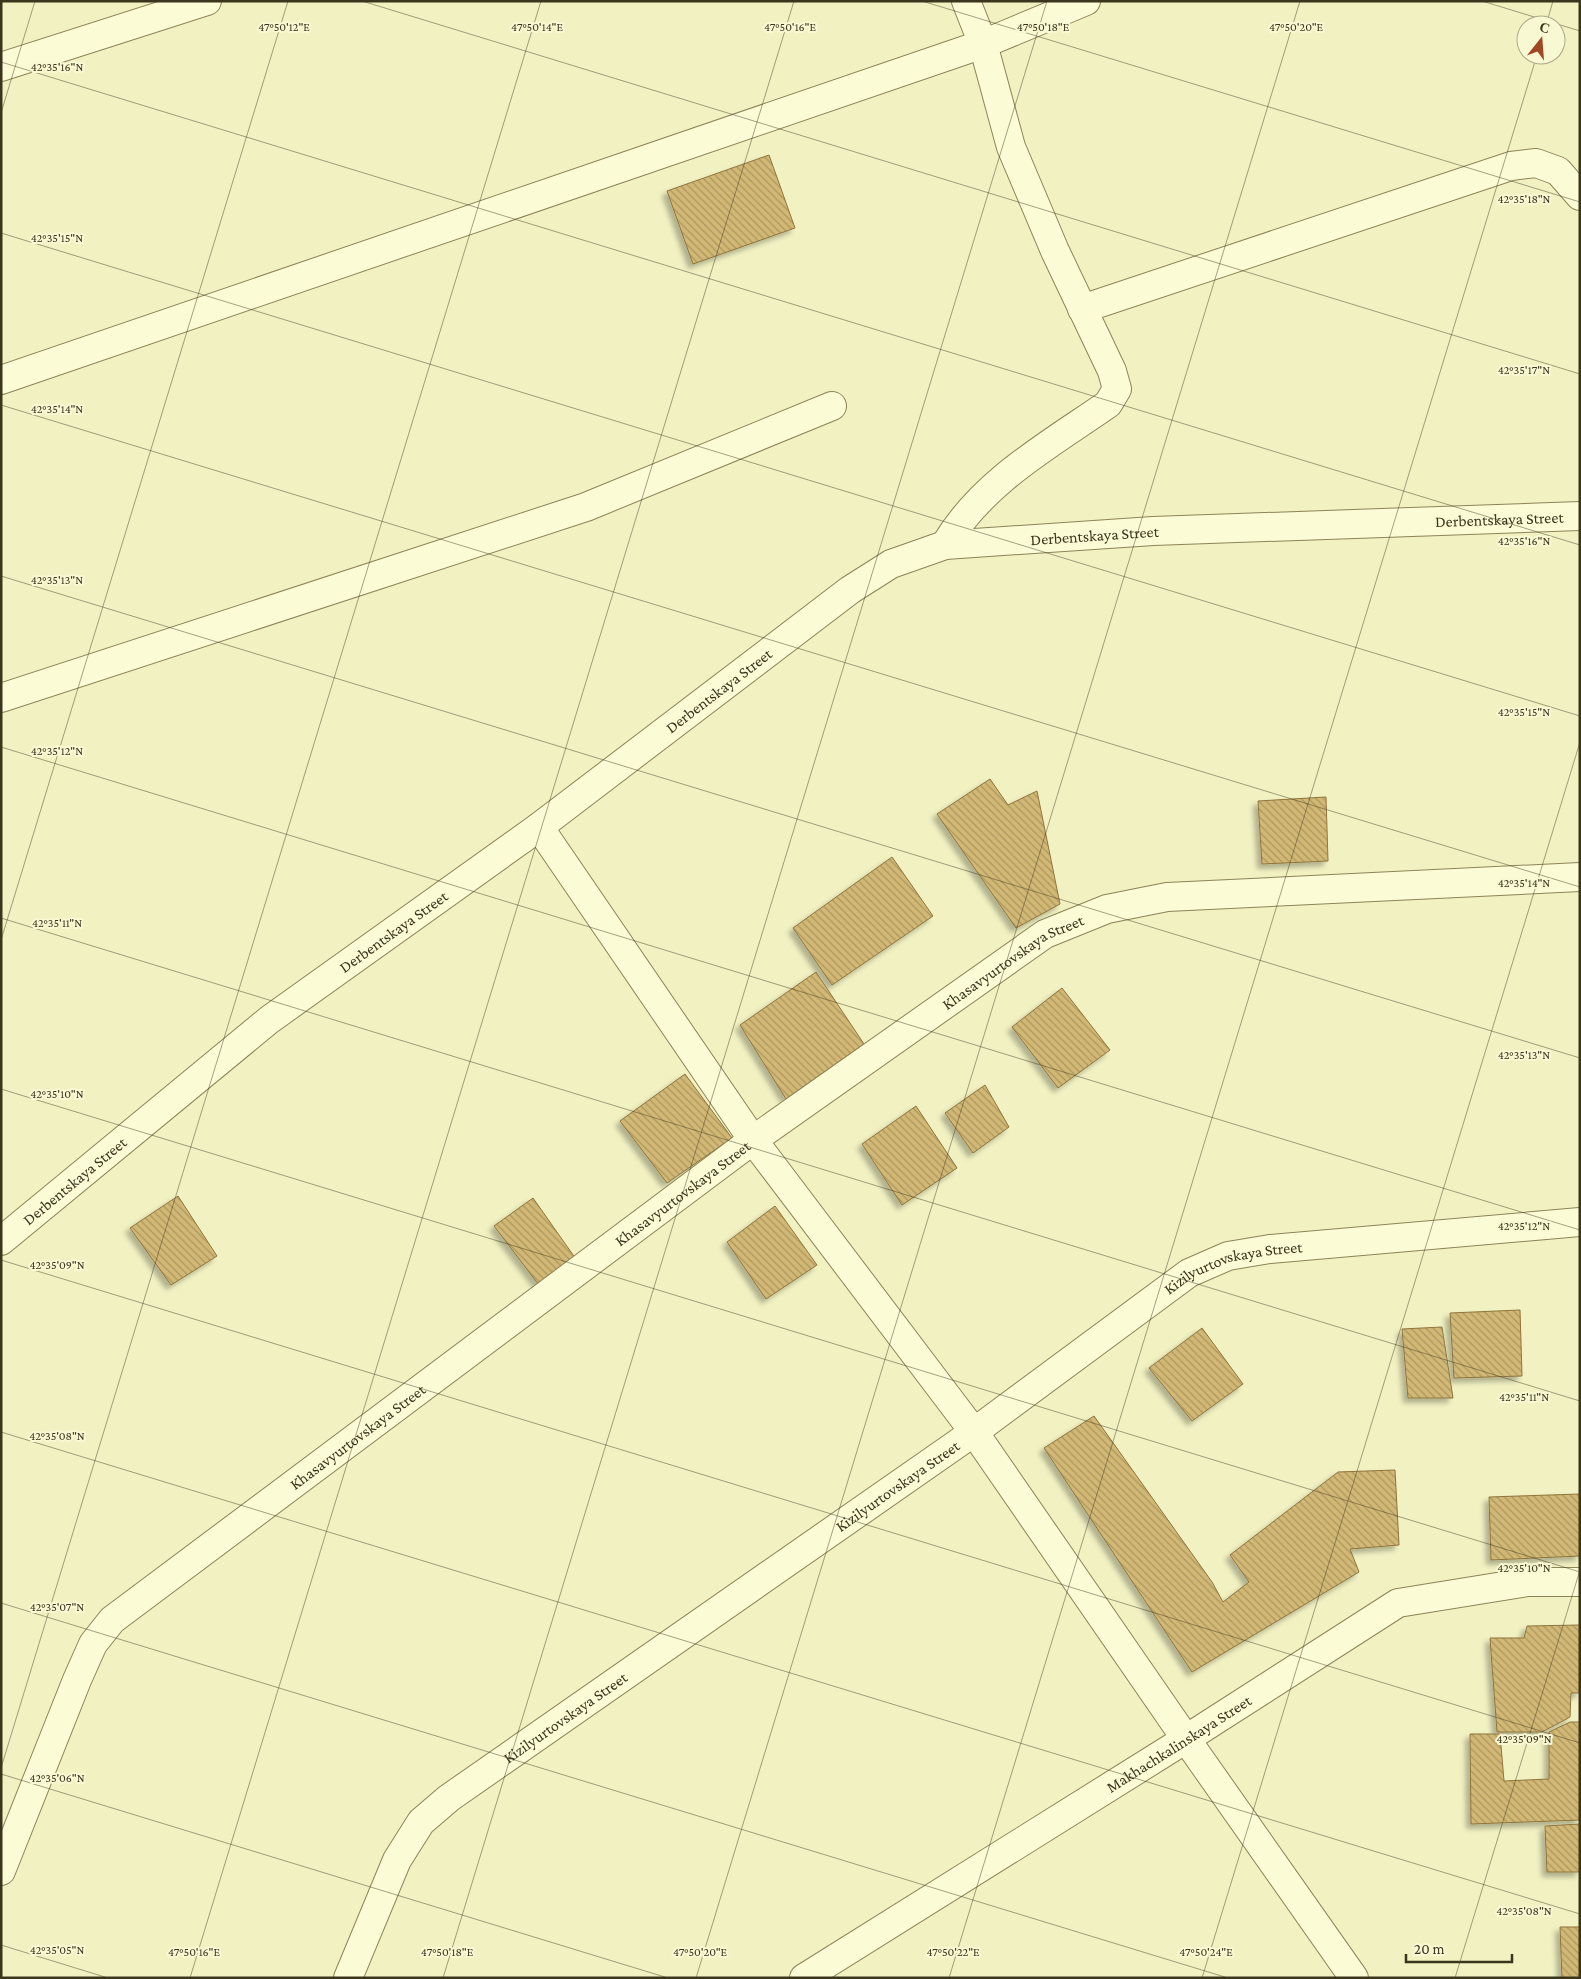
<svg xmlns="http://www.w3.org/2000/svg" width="1581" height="1979" font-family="'Crimson Pro',serif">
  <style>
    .building { fill: url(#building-back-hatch); stroke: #8e753c; filter: url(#shadow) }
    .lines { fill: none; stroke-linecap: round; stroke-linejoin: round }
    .minor-casing { stroke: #8d8458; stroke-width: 30 }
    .minor { stroke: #fbfbd6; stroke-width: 28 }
    .ticks { fill: none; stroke: #3b351d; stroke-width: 1; stroke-opacity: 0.45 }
    .labels { text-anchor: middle; stroke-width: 4; stroke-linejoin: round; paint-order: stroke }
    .street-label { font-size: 16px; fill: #3b351d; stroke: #f8f8d2 }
    .ticks-label { font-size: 12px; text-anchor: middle; fill: #3b351d; stroke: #f8f8d2; stroke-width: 4; stroke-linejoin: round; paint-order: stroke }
  </style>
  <defs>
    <pattern id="building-back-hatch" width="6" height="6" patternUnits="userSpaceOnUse" patternTransform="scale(1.25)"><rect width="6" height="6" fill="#d2b875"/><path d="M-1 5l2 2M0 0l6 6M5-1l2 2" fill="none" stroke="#ac965f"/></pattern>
    <filter id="shadow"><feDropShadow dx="-4.5" dy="4.5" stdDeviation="2.5" flood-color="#0004"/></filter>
  </defs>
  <rect width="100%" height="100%" fill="#f1f1c2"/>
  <path class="building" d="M769,155l26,73 -102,36 -26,-73z
    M990,779l18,26 29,-14 23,113 -44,24 -79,-114z
    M1326,797l2,64 -66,3 -4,-63z
    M892,857l41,59 -101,69 -39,-57z
    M816,972l48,72 -78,55 -46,-74z
    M1062,988l48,62 -52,38 -46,-61z
    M685,1074l47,64 -65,45 -47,-62z
    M985,1085l24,42 -36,26 -28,-40z
    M916,1106l41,62 -55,37 -40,-61z
    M178,1196l39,60 -46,29 -41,-57z
    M533,1198l45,64 -39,23 -45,-59z
    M775,1206l42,59 -51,34 -39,-57z
    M1520,1310l2,66 -68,2 -4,-65z
    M1442,1327l11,71h-45l-6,-69z
    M1202,1328l41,56 -51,37 -43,-53z
    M1094,1416l118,166 11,20 26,-20 -19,-27 108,-83 57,-2 4,75 -49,4 9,23 -167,100 -148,-224z
    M1580,1494v62l-89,4 -2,-63z
    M1580,1625v68h-9l-1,24 -28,15h-45l-7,-94h34l3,-12z
    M1570,1722h10v98l-109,4 -1,-90h30l4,47 45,-2v-47z
    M1580,1824v48h-33l-2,-46z
    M1560,1927h20v51h-18z"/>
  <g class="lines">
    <g class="minor-casing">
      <g id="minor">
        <path d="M1,67l206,-66"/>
        <path d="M1082,309l429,-143 25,-3 22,8 22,25"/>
        <path d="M1,380l982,-336 103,-43"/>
        <path d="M945,545c37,-63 104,-100 163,-141l9,-15 -5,-18 -57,-120 -44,-104 -28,-103 -17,-43"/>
        <path d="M1,698l585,-191 246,-101"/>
        <path d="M539,827l214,313 221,292 212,307 168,239"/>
        <path id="s1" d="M1,1241l268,-221 270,-193 311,-237 41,-26 54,-19 208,-14 427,-15"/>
        <path id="s2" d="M1,1871l76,-191 16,-36 19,-24 641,-480 292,-206 62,-25 60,-12 413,-20"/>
        <path id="s3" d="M348,1978l49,-118 24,-38 28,-24 525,-366 215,-159 39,-17 42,-7 310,-27"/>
        <path id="s4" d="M804,1978l382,-239 212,-136 130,-21h52"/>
      </g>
    </g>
    <use href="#minor" class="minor"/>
  </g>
  <path class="ticks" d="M362,1l1218,373M922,1l658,201M1482,1l98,30M1546,25l7,-24M1,62l1579,483M1,113l34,-112M1,233l1579,483M1,405l1579,482M1,576l1579,482M1,747l1579,483M1,918l1579,483M1,940l287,-939M1,1089l1579,483M1,1260l1579,483M1,1432l1579,482M1,1603l1227,375M1,1768l540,-1767M1,1774l667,204M1,1945l107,33M190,1978l604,-1977M443,1978l604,-1977M696,1978l604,-1977M949,1978l588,-1923M1202,1978l378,-1236M1455,1978l125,-408"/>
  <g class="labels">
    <g class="street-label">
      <text dy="6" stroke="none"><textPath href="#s1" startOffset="1731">Derbentskaya Street</textPath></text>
      <text dy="6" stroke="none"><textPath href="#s1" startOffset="1326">Derbentskaya Street</textPath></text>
      <text dy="6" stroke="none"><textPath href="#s1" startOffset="905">Derbentskaya Street</textPath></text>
      <text dy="6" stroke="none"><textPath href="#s1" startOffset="500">Derbentskaya Street</textPath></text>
      <text dy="6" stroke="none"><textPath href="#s2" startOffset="1392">Khasavyurtovskaya Street</textPath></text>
      <text dy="6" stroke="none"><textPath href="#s1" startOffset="95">Derbentskaya Street</textPath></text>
      <text dy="6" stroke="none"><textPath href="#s2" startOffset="988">Khasavyurtovskaya Street</textPath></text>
      <text dy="6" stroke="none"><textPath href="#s3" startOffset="1161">Kizilyurtovskaya Street</textPath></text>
      <text dy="6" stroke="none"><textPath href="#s2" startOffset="582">Khasavyurtovskaya Street</textPath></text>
      <text dy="6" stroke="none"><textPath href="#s3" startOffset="756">Kizilyurtovskaya Street</textPath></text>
      <text dy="6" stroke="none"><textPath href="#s3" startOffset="351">Kizilyurtovskaya Street</textPath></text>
      <text dy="6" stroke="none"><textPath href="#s4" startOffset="442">Makhachkalinskaya Street</textPath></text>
    </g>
  </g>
  <g class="ticks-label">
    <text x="284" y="31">47°50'12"E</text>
    <text x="537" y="31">47°50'14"E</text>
    <text x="790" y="31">47°50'16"E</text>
    <text x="1043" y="31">47°50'18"E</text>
    <text x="1296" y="31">47°50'20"E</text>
    <text x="57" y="71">42°35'16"N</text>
    <text x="1524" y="203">42°35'18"N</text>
    <text x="57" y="242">42°35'15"N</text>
    <text x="1524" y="374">42°35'17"N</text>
    <text x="57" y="413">42°35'14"N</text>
    <text x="1524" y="545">42°35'16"N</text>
    <text x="57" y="584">42°35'13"N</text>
    <text x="1524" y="716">42°35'15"N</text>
    <text x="57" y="755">42°35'12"N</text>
    <text x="1524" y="887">42°35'14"N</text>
    <text x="57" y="927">42°35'11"N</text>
    <text x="1524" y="1059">42°35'13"N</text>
    <text x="57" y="1098">42°35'10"N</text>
    <text x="1524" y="1230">42°35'12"N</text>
    <text x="57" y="1269">42°35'09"N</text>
    <text x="1524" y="1401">42°35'11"N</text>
    <text x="57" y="1440">42°35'08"N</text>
    <text x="1524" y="1572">42°35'10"N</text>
    <text x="57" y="1611">42°35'07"N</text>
    <text x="1524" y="1743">42°35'09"N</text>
    <text x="57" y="1782">42°35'06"N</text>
    <text x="1524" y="1915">42°35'08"N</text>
    <text x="57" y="1954">42°35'05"N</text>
    <text x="194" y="1956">47°50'16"E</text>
    <text x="447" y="1956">47°50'18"E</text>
    <text x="700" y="1956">47°50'20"E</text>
    <text x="953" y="1956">47°50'22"E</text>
    <text x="1206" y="1956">47°50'24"E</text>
  </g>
  <rect width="1581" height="1979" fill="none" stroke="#3b351d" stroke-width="5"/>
  <g transform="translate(1541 40) rotate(17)"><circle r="24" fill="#f8f8d2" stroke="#acaa8a"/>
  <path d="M0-4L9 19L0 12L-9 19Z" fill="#a04823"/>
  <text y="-8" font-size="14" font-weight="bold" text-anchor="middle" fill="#3b351d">С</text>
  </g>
  <path d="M1406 1954v8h106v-8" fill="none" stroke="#3b351d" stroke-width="2.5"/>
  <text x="1414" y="1954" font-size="15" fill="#3b351d" stroke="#f8f8d2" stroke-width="4" paint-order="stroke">20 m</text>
</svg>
